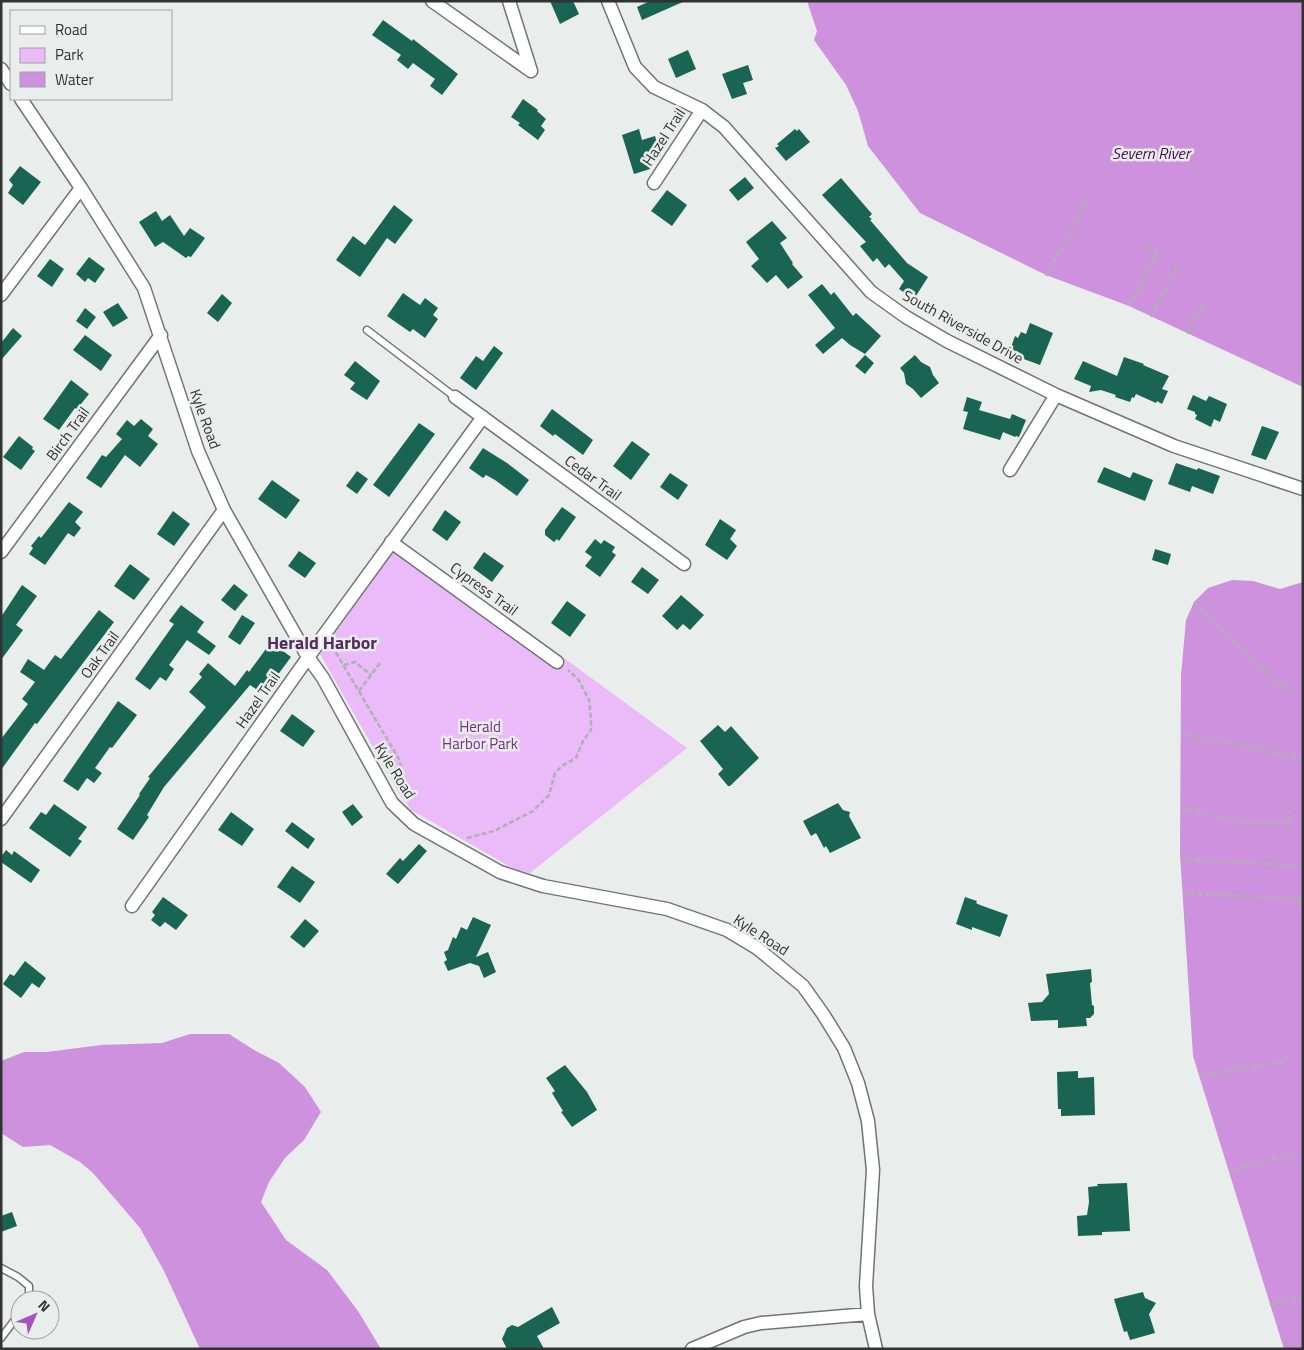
<svg xmlns="http://www.w3.org/2000/svg" width="1304" height="1350" font-family="'Titillium Web',sans-serif">
  <style>
    .green { fill: #ebbaf9 }
    .water { fill: #ce91de }
    .building { fill: #1a6453 }
    .lines { fill: none; stroke-linecap: round; stroke-linejoin: round }
    .service-casing { stroke: #717473; stroke-width: 9 }
    .minor-casing { stroke: #717473; stroke-width: 15 }
    .path { stroke: #aeb1b0; stroke-width: 2.5; stroke-dasharray: 5 2.5; stroke-linecap: butt }
    .service { stroke: #fff; stroke-width: 6 }
    .minor { stroke: #fff; stroke-width: 12 }
    .labels { text-anchor: middle; stroke-width: 5; stroke-linejoin: round; paint-order: stroke }
    .street-label { font-size: 15px; fill: #313232; stroke: #e9eeec }
    .park-label { font-size: 15px; fill: #762d88; stroke: #e9eeec }
    .water-label { font-size: 16px; font-style: italic; fill: #450c53; stroke: #e9eeec }
    .quarter-label { font-size: 18px; font-weight: bold; fill: #542a5f; stroke: #e9eeec }
  </style>
  <rect width="100%" height="100%" fill="#e9eeec"/>
  <path class="green" d="M393,551l163,118 8,-11 123,90 -157,125 -16,-4 -103,-59 -12,-17 -79,-139z"/>
  <path class="water" d="M807,1h496v386l-174,-81 -83,-31 -126,-62 -52,-67 -10,-35 -12,-26 -32,-45 3,-9z
    M1232,580l21,1 27,8 23,-7v767h-19l-91,-293 -13,-202 1,-179 5,-55 8,-18 14,-14z
    M190,1034h39l25,16 25,13 26,24 16,25 -17,28 -19,18 -16,24 -8,20 25,38 41,30 31,41 23,38h-181l-36,-78 -24,-43 -47,-55 -13,-11 -30,-17 -27,2 -22,-14v-72l23,-9h23l54,-7 61,-2z"/>
  <path class="building" d="M550,1h23l6,13 -19,10z
    M650,1h35l-43,19 -5,-13z
    M383,20l29,21 1,-2 45,35 -16,21 -12,-9 5,-7 -22,-16 -5,6 -11,-9 4,-5 -29,-20z
    M688,50l8,19 -20,9 -8,-19z
    M748,65l5,15 -10,3 4,11 -15,5 -10,-25z
    M523,99l15,11 -1,1 9,8 -5,7 4,4 -7,10 -20,-15 2,-2 -9,-6z
    M639,129l3,11 13,-4 6,20 -13,4 2,9 -16,5 -12,-39z
    M795,129l2,2 2,-2 11,13 -24,19 -11,-13 4,-2 -2,-2z
    M20,166l21,16 -18,23 -15,-12 5,-8 -4,-5z
    M745,177l9,11 -16,13 -9,-11z
    M841,178l31,36 -3,3 3,2 -2,1 37,43 21,14 -14,22 -15,-10 5,-8 -15,-17 -4,4 -8,-10 -4,4 -13,-16 6,-4 -44,-47z
    M667,190l20,15 -15,21 -21,-15z
    M394,205l19,15 -18,24 -8,-6 -27,39 -24,-17 17,-24 12,9z
    M156,211l6,10 8,-6 14,21 6,-8 15,10 -14,19 -3,-1 -2,2 -23,-16 -8,5 -16,-25z
    M772,221l15,17 -7,5 13,20 -1,1 11,13 -15,12 -12,-14 -9,8 -16,-17 8,-7 -13,-17z
    M89,257l16,12 -10,14 -7,-5 -3,4 -9,-8z
    M50,259l14,10 -12,18 -15,-11z
    M822,284l9,11 3,-3 19,24 3,-3 25,23 -16,18 -15,-9 -8,-7 -19,16 -8,-9 20,-17 -27,-33z
    M403,293l17,12 5,-7 13,10 -5,7 5,4 -13,19 -12,-9 -3,3 -23,-16z
    M222,294l10,9 -14,19 -11,-9z
    M118,303l10,15 -15,9 -10,-15z
    M85,308l11,9 -9,12 -11,-8z
    M1030,323l23,10 -13,32 -19,-7 2,-3 -13,-5 5,-14 3,2 3,-6 5,2z
    M13,328l9,8 -21,24v-17z
    M85,335l27,20 -11,16 -28,-21z
    M494,346l9,7 -27,37 -16,-12 16,-22 7,5z
    M865,355l9,8 -9,11 -10,-8z
    M915,355l6,7 9,5 3,8 6,8 -18,15 -8,-9 -7,-5 -2,-11 -4,-5z
    M1124,357l20,7 -1,1 26,11 -7,13 6,2 -6,13 -5,-3 -1,2 -20,-9 -2,4 -2,-1 -2,5 -15,-5 1,-2 -15,-5 -12,2 2,-6 -17,-7 9,-18 34,15z
    M355,361l25,20 -13,19 -17,-11 5,-6 -11,-8z
    M71,380l18,14 -12,15 -2,-1 -16,22 -16,-11z
    M1193,395l13,6 3,-5 18,8 -7,18 -6,-3 -3,8 -16,-8 2,-4 -2,-1v-2l-8,-3z
    M967,397l15,5 -3,8 31,9 2,-5 14,6 -7,17 -3,-1 -1,1 -12,-5 -3,8 -37,-11 5,-17 -5,-1z
    M552,409l41,31 -10,15 -28,-21 -2,2 -13,-10z
    M141,419l12,10 -5,7 10,8 -18,23 -15,-12 -24,33 -15,-10 16,-23 4,2 16,-18 -6,-5 11,-14 7,6z
    M419,423l16,11 -46,63 -16,-12z
    M1262,426l17,6 -13,28 -15,-5z
    M19,436l14,11 -1,2 3,2 -14,19 -18,-13z
    M632,441l18,13 -19,26 -18,-14z
    M483,448l24,15 22,17 -12,16 -22,-16 -9,-5 -3,3 -14,-10z
    M1176,463l21,7 1,-2 22,8 -7,18 -21,-8 -2,6 -22,-8z
    M1104,467l26,11 3,-6 20,8 -8,21 -48,-19z
    M357,471l11,8 -11,15 -11,-8z
    M670,473l18,12 -10,15 -18,-13z
    M272,480l28,20 -14,19 -28,-20z
    M69,502l14,10 -8,10 6,6 -7,9 -6,-4 -23,32 -16,-11 4,-6 -2,-2 8,-10 2,2z
    M562,507l14,10 -17,24 -2,-2 -3,3 -9,-7v-5z
    M445,510l16,12 -14,19 -15,-11z
    M173,511l17,13 -16,22 -17,-12z
    M720,519l16,11 -6,9 7,7 -10,14 -22,-15z
    M595,539l6,5 3,-4 11,7 -3,5 4,3 -16,22 -15,-11 7,-9 -7,-5z
    M1155,549l16,5 -3,11 -16,-5z
    M299,551l17,12 -11,15 -17,-12z
    M484,552l20,14 -12,16 -19,-14z
    M130,564l20,15 -16,21 -20,-14z
    M642,567l17,13 -11,14 -17,-12z
    M234,584l14,11 -13,16 -14,-11z
    M22,585l15,11 -21,29 7,5 -22,30v-43z
    M681,595l23,20 -14,15 -7,-6 -6,6 -15,-14z
    M567,601l19,14 -16,22 -19,-14z
    M181,605l23,17 -7,10 19,14 -7,9 -22,-15 -18,25 5,4 -8,12 -6,-4 -10,13 -15,-11 39,-55 -5,-3z
    M99,610l15,12 -77,102 -2,-1 -34,47v-31l27,-35 -6,-5 13,-17 -15,-10 8,-13 16,11 11,-15 6,4z
    M242,615l13,8 -15,22 -12,-8z
    M271,642l20,15 -17,23 -4,-5 -11,16 -9,-6 -86,102 -17,28 2,2 -16,23 -16,-11 23,-34 -1,-1 11,-16 -2,-1 58,-70 -17,-15 13,-15 -3,-3 9,-11 27,23 12,-16 2,2z
    M118,701l19,14 -25,33 -2,-1 -15,21 7,5 -8,10 -7,-5 -9,13 -15,-10z
    M292,714l23,17 -12,16 -23,-16z
    M718,725l7,7 6,-6 28,32 -29,28h-2l-10,-12 5,-5 -23,-28z
    M838,803l5,7 7,2 -1,4 12,22 -31,15 -4,-7 -2,2 -8,-15 -5,3 -8,-15z
    M54,804l33,23 -9,12 4,2 -12,16 -41,-29 12,-16 5,3z
    M353,804l10,13 -11,9 -10,-14z
    M231,812l23,17 -12,17 -24,-16z
    M292,822l23,17 -7,10 -23,-18z
    M419,844l8,7 -29,33 -12,-10 14,-16 3,3z
    M6,850l6,5 2,-4 26,19 -9,13 -30,-21v-5z
    M292,866l23,16 -15,21 -23,-16z
    M163,897l25,18 -12,15 -11,-8 -5,5 -9,-7 4,-5 -3,-3z
    M965,897l12,4 -1,2 4,2 28,10 -8,22 -28,-10v3l-16,-6z
    M473,917l18,8 -15,32 12,-5 8,20 -12,6 -5,-12 -9,-3 -22,8 -4,-9 3,-2 -3,-8 4,-2 5,-13 3,2 5,-12 6,3z
    M305,919l14,12 -15,17 -14,-11z
    M25,961l21,17 -7,10 -7,-5 -11,15 -18,-14 7,-10 4,2z
    M1091,969l1,13 -2,1 2,22 2,1v8l-4,4h-4l1,8 -29,2v-8l-27,1 -3,-18 14,-1 7,-8 -3,-20z
    M565,1065l22,27 10,18 -25,17 -11,-15 2,-1 -11,-18 3,-2 -9,-13z
    M1078,1071v7l16,-1 1,38 -34,1v-7h-3l-1,-37z
    M1127,1183l3,48 -28,1v3l-24,1 -1,-20 10,-1 2,-13 -1,-15 10,-1 -1,-2z
    M12,1212l5,14 -16,6v-16z
    M1143,1292l2,6 11,5 -7,11 6,19 -25,7 -3,-9 -3,1 -10,-33z
    M552,1307l8,16 -23,13 7,13h-37l-5,-10 5,-11 5,-3 6,2z"/>
  <g class="lines">
    <g class="service-casing">
      <path id="service" d="M367,330l88,67
        M1,1268l17,9 11,9v14
        M1,1338l19,-25"/>
    </g>
    <g class="minor-casing">
      <path id="minor" d="M432,1l99,70
        M509,1l22,70
        M608,1l27,66 19,20 48,23 22,17 147,165 35,25 41,24 109,54 118,51 129,43
        M1,69l10,15
        M21,99l60,89 63,100 54,163 26,59 84,147 15,21 69,125 22,21 86,48 43,14 124,23 60,21 30,18 46,38 20,28 21,34 14,35 10,38 5,49 -7,116 2,28 8,35
        M654,183l48,-73
        M1,295l80,-107
        M455,397l229,167
        M1010,470l46,-75
        M391,542l166,120
        M1,552l160,-217
        M1,819l223,-309
        M132,906l192,-271 159,-218
        M692,1349l52,-22 17,-4 107,-9"/>
    </g>
    <path class="path" d="M1046,276l42,-77
      M1129,306l28,-53 -14,-8
      M1151,317l28,-54
      M1188,334l16,-32
      M1299,385l4,-10
      M1194,602l96,92
      M332,646l67,113 4,14 -4,9 -3,1
      M344,665l11,-3 16,13
      M359,691l21,-28
      M1181,733l122,26
      M1181,808l66,15h43v-13
      M467,838l27,-7 39,-20 16,-16 6,-22 7,-7 14,-8 7,-17 8,-11v-10l-2,-20 -11,-21 -10,-9
      M1180,859l123,7
      M1183,893l118,6 -2,8
      M1199,1076l88,-15 -1,-9
      M1229,1171l74,-20
      M1270,1305l33,-9"/>
    <use href="#service" class="service"/>
    <use href="#minor" class="minor"/>
  </g>
  <g class="labels">
    <g class="street-label">
      <text transform="translate(664 137) rotate(-57)" y="5">Hazel Trail</text>
      <text transform="translate(963 327) rotate(29)" y="5">South Riverside Drive</text>
      <text transform="translate(205 419) rotate(70)" y="5">Kyle Road</text>
      <text transform="translate(68 434) rotate(-54)" y="5">Birch Trail</text>
      <text transform="translate(593 478) rotate(36)" y="5">Cedar Trail</text>
      <text transform="translate(484 589) rotate(36)" y="5">Cypress Trail</text>
      <text transform="translate(100 655) rotate(-54)" y="5">Oak Trail</text>
      <text transform="translate(258 700) rotate(-55)" y="5">Hazel Trail</text>
      <text transform="translate(395 771) rotate(58)" y="5">Kyle Road</text>
      <text transform="translate(761 935) rotate(33)" y="5">Kyle Road</text>
    </g>
    <g class="park-label">
      <text x="480" y="732">Herald<tspan x="480" dy="17">Harbor Park</tspan></text>
    </g>
    <g class="water-label">
      <text x="1151" y="159">Severn River</text>
    </g>
    <g class="quarter-label">
      <text x="322" y="649">Herald Harbor</text>
    </g>
  </g>
  <rect width="1304" height="1350" fill="none" stroke="#313232" stroke-width="5"/>
  <rect x="10" y="10" width="162" height="90" fill="#e9eeec" stroke="#9fa3a2"/>
  <rect x="20" y="26" width="25" height="8" fill="#ffffff" stroke="#9fa3a2"/>
  <text x="55" y="35" font-size="15" fill="#313232">Road</text>
  <rect x="20" y="48" width="25" height="15" fill="#ebbaf9" stroke="#9fa3a2"/>
  <text x="55" y="60" font-size="15" fill="#313232">Park</text>
  <rect x="20" y="72" width="25" height="15" fill="#ce91de" stroke="#9fa3a2"/>
  <text x="55" y="85" font-size="15" fill="#313232">Water</text>
  <g transform="translate(35 1315) rotate(45)"><circle r="24" fill="#e9eeec" stroke="#9fa3a2"/>
  <path d="M0-4L9 19L0 12L-9 19Z" fill="#a952bf"/>
  <text y="-8" font-size="14" font-weight="bold" text-anchor="middle" fill="#313232">N</text>
  </g>
</svg>
